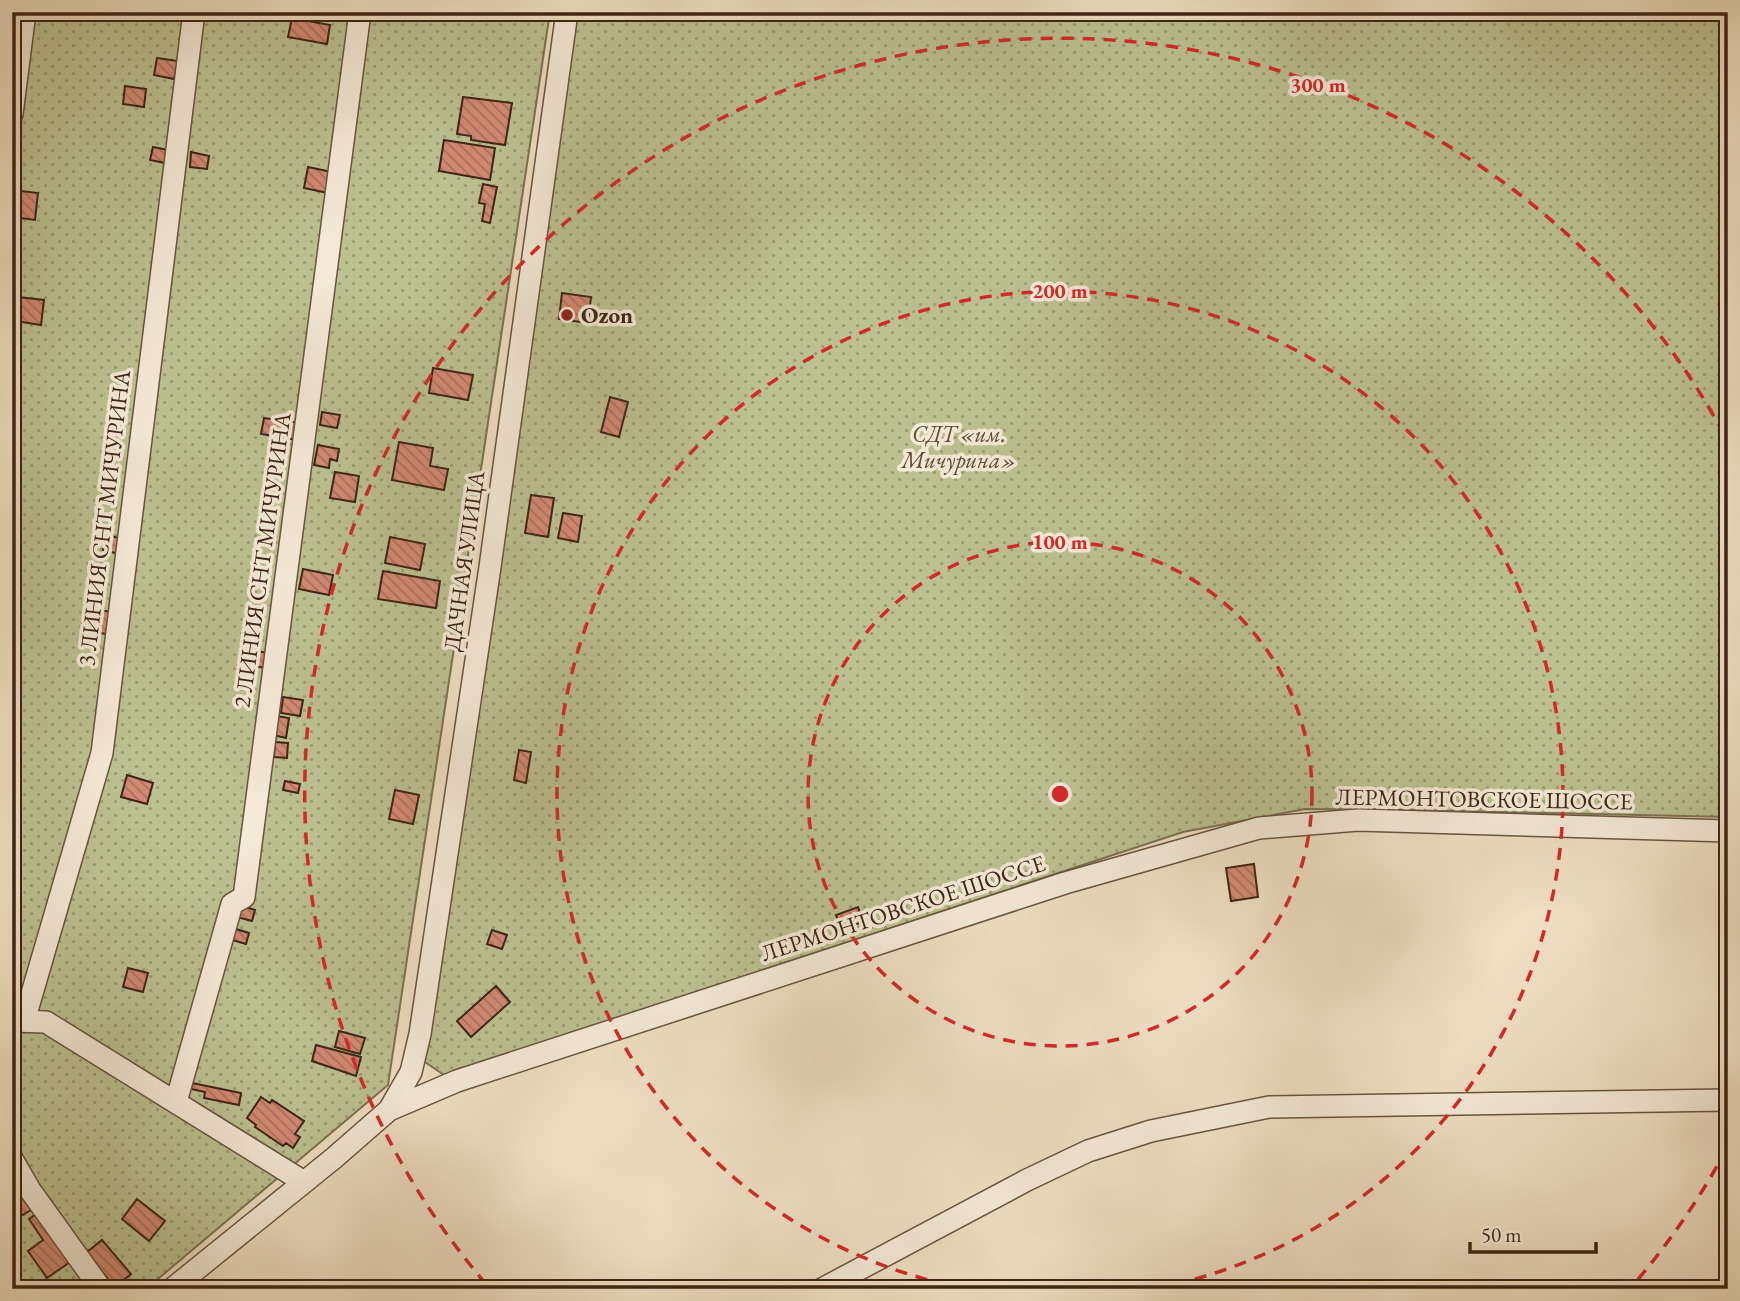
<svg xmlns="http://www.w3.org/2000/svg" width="1740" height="1301" font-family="'EB Garamond',serif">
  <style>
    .garden { fill: url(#garden-dots); stroke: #7c7252; stroke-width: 2 }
    .building { fill: url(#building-back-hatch); stroke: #3d2414; stroke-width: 2 }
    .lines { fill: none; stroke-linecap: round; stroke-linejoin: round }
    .minor-casing { stroke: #6a5340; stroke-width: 24 }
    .minor { stroke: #f5ead8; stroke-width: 21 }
    .ring { fill: none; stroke: #d62828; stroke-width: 3.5; stroke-dasharray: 12 9 }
    .poi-dot { fill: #8f2418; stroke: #f5ead8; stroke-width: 2.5 }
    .labels { text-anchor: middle; stroke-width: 7; stroke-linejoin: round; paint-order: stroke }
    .poi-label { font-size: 23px; font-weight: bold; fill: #3d2414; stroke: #f5ead8; text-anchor: start }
    .park-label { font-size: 23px; font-style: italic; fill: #5d4b33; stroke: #f5ead8 }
    .street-label { font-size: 23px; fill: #3d2414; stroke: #f5ead8 }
    .centre { fill: #d62828; stroke: #f5ead8; stroke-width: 3.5 }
    .ring-label { font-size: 21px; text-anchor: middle; font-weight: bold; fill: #d62828; stroke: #f5ead8; stroke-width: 7; stroke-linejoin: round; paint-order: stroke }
  </style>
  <defs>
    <pattern id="garden-dots" width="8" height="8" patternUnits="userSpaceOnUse" patternTransform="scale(1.75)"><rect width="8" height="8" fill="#bcc191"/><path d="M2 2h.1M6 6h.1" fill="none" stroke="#9a9d75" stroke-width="1.8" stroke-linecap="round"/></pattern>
    <pattern id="building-back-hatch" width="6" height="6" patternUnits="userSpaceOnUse" patternTransform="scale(1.75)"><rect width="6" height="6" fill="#d38a74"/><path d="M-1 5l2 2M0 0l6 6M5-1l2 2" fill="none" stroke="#ac715e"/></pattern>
  </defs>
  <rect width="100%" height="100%" fill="#efdfc3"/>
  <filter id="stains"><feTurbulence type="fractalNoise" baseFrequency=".00286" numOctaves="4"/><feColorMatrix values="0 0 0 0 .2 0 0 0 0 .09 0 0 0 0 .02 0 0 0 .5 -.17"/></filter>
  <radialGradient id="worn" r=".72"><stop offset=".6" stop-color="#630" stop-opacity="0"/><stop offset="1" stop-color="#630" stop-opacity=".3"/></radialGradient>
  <path class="garden" d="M12,12h538l-162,1073 -242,204h-134z
    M577,12h1151v805l-314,-7 -109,-1 -122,23 -739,243 -19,-13 107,-721z"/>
  <path class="building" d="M497,12h25l-1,6 -24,-3z
    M292,18l38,7 -3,19 -39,-7z
    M157,58l21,3 -4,18 -20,-4z
    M125,86l21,3 -2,18 -21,-3z
    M463,97l49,6 -7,42 -34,-5v-4l-14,-2z
    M444,140l51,8 -5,32 -51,-9z
    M153,147l15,3 -3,13 -15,-3z
    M191,152l18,4 -2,13 -17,-2z
    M308,167l24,5 -4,21 -24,-5z
    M483,184l14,3 -7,36 -8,-2 3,-17 -6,-1z
    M13,190l25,3 -3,27 -23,-3z
    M562,293l29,4 -3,26 -29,-4z
    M18,297l26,3 -3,25 -26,-4z
    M433,368l40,7 -5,25 -39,-7z
    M610,397l18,5 -9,35 -18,-5z
    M322,412l18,3 -3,13 -17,-3z
    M264,418l43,6 -3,17 -43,-7z
    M399,442l34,6 -3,18 18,3 -4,21 -52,-10z
    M318,445l21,4 -2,12 -7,-2 -1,9 -15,-3z
    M335,472l24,4 -4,26 -25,-4z
    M531,495l23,3 -6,39 -23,-4z
    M563,513l19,3 -4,26 -20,-4z
    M106,535l17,4 -4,15 -16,-4z
    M390,537l35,7 -5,26 -35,-7z
    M303,569l30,6 -4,20 -30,-6z
    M383,571l57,10 -4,27 -58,-9z
    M85,607l26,5 -4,22 -26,-4z
    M255,651l15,2 -3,15 -14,-2z
    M283,697l20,3 -3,16 -19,-3z
    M276,716l13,2 -3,20 -13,-3z
    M275,742l13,1 -1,15 -13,-1z
    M519,750l12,2 -5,31 -12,-3z
    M127,775l26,8 -6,21 -26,-7z
    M285,781l15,3 -2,9 -15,-3z
    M395,790l24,5 -6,29 -24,-5z
    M1254,864l4,33 -27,4 -5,-33z
    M240,905l15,5 -3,11 -15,-4z
    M858,907l5,15 -22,8 -5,-15z
    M233,928l16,5 -3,11 -17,-5z
    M492,930l15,5 -5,14 -15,-5z
    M128,968l20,5 -5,19 -20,-5z
    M496,986l14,16 -39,35 -14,-16z
    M339,1031l26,7 -5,16 -25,-7z
    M316,1045l45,12 -5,19 -44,-15z
    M192,1083l49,10 -2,12 -35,-7 1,-6 -14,-3z
    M261,1097l9,6 2,-3 32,21 -9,13 5,3 -7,11 -7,-5 -3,3 -28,-19 1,-2 -9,-7z
    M12,1175l21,34 -21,12z
    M137,1199l28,22 -16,20 -27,-22z
    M40,1211l33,49 -26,18 -19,-27 15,-11 -14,-21z
    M102,1240l29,34 -16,13 -29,-34z"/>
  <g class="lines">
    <g class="minor-casing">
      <path id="minor" d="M12,114l13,-102
        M12,1021l34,1 258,160
        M24,1021l78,-268 92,-741
        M176,1102l56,-198 12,-7 116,-885
        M389,1110l22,-38 9,-38 70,-467 77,-555
        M12,1159l18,31 71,99
        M172,1289l162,-131 55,-48 68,-29 608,-198 194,-55 99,-8 370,11
        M822,1289l205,-109 61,-29 63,-20 118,-24 459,-7"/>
    </g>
    <use href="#minor" class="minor"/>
  </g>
  <g class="ring">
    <circle cx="1060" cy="794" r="252"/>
    <path d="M968 1289A503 503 0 1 1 1152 1289"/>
    <path d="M1727 1148A755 755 0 0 1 1634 1284M486 1284A755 755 0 1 1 1727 440"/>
  </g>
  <circle class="poi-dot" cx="567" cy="315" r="7"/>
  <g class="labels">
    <g class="poi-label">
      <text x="581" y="323">Ozon</text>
    </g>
    <g class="park-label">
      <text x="959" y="442">СДТ «им.<tspan x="959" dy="26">Мичурина»</tspan></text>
    </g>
    <g class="street-label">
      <text transform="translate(104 518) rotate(-83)" y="8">3 ЛИНИЯ СНТ МИЧУРИНА</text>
      <text transform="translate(262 560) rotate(-82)" y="8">2 ЛИНИЯ СНТ МИЧУРИНА</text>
      <text transform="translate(464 561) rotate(-82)" y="8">ДАЧНАЯ УЛИЦА</text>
      <text transform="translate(1484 799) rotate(1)" y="8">ЛЕРМОНТОВСКОЕ ШОССЕ</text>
      <text transform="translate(903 908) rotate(-18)" y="8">ЛЕРМОНТОВСКОЕ ШОССЕ</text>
    </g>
  </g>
  <circle cx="1060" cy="794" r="10" class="centre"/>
  <g class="ring-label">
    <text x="1318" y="92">300 m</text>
    <text x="1060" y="298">200 m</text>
    <text x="1060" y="549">100 m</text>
  </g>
  <rect width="1740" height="1301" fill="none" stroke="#efdfc3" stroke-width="42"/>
  <rect x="14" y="14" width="1712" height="1273" fill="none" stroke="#3d2414" stroke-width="3.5"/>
  <rect x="21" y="21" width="1698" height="1259" fill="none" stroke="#3d2414" stroke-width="2"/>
  <path d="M1470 1242v10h126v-10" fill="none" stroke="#3d2414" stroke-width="3.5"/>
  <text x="1481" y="1242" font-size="21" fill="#3d2414" stroke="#f5ead8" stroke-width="5" paint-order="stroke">50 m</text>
  <rect width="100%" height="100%" filter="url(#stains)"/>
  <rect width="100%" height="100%" fill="url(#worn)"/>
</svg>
